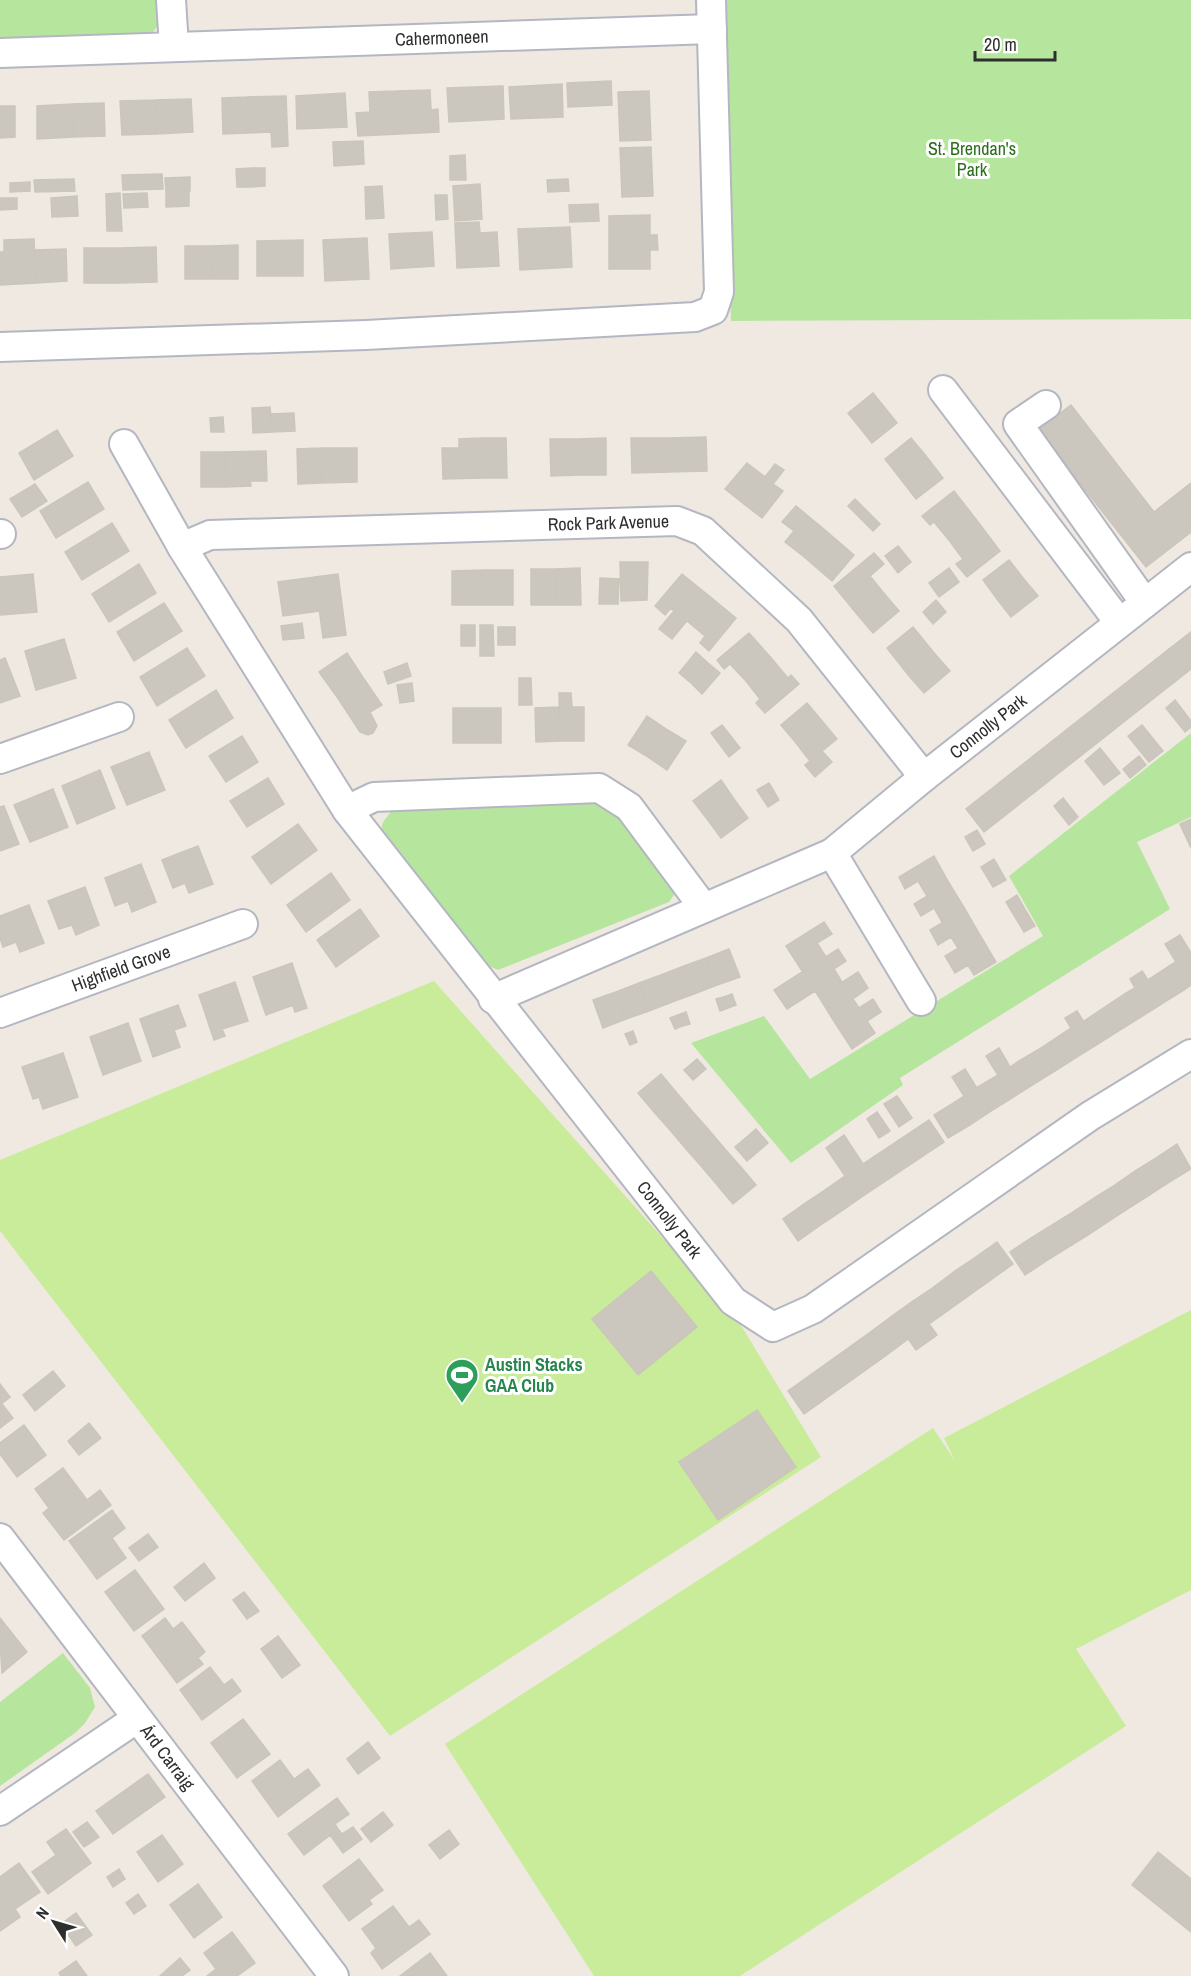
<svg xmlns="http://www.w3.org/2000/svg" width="1191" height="1976" font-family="'Archivo Narrow',sans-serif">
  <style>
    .green { fill: #b6e59e }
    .pitch { fill: #c9ec9a }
    .building { fill: #cbc7bf; stroke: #cbc5ba; stroke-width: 1.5 }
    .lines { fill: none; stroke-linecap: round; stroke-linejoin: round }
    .minor-casing { stroke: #b4b7c1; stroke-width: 32 }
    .minor { stroke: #fff; stroke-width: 28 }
    .labels { text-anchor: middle; stroke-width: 6; stroke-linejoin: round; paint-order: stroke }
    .street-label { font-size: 18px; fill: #2e2e2e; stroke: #fff }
    .park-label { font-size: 18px; fill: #2c6e1b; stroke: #fff }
    .leisure-label { font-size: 18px; font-weight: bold; fill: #27864d; stroke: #fff; text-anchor: start }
  </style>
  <rect width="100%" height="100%" fill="#efe9e1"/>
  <path class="green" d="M0,0h159l2,21 -8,11 -18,4 -135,5z
    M721,0h470v319l-460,2z
    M1191,733v84l-54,25 33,67 -270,169 3,7 -112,78 -100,-120 73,-27 46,63 233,-143 -34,-60z
    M576,801l25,4 20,13 55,74 -7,10 -171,68 -16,-7 -103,-126 4,-15 10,-13z
    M63,1653l27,35 5,19 -10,16 -10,10 -75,53v-84z"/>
  <path class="pitch" d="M434,981l308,346 79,130 -431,279 -390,-505v-71z
    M1191,1310v280l-115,59 50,77 -386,250h-146l-149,-232 488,-316 22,33 -11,-23z"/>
  <path class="building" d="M611,81l1,24 -44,2 -1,-24z
    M562,84l1,33 -52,2 -2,-32z
    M503,86l1,33 -55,3 -2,-34z
    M430,90l1,20 7,-1 1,23 -40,2 -2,-43z
    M397,91l2,43 -41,2 -2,-23 14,-1 -1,-20z
    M649,91l2,49 -31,1 -2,-49z
    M345,93l2,34 -50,2 -1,-33z
    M286,96l2,50 -16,1 -1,-15 -23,1 -1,-36z
    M247,97l1,36 -25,1 -1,-36z
    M191,99l2,33 -36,2 -1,-34z
    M156,100l1,34 -35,1 -2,-34z
    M104,103l1,33 -32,1 -1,-33z
    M72,104l1,33 -36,2v-33z
    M0,106h15v31l-15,1z
    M363,141l1,23 -30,2 -1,-24z
    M651,147l2,49 -31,1 -2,-49z
    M465,155l1,25h-16v-24z
    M251,168h14v18l-14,1z
    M251,168v19h-14l-1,-18z
    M162,174l1,15 -40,1 -1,-15z
    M190,177v14l-24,1 -1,-14z
    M74,179l1,12 -40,1 -1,-12z
    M568,179l1,12 -21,1 -1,-12z
    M30,182v9l-20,1v-9z
    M480,184l2,35 -27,2 -2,-35z
    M382,186l2,32 -18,1 -1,-32z
    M189,191v15l-23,1v-15z
    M120,193l2,38h-15l-1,-37z
    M147,193l1,14 -24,1 -1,-14z
    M435,195h12l1,24 -12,1z
    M77,196l1,20 -26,1 -1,-19z
    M0,198h17v11l-17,1z
    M598,204l1,17 -29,1 -1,-17z
    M650,215v20h7l1,15h-8v19h-41v-53z
    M479,222l1,11 17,-1 2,34 -42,2 -2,-45z
    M570,227l2,40 -52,3 -2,-41z
    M432,232l2,34 -43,3 -2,-35z
    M367,238l2,41 -44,2 -2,-41z
    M34,239l2,44 -36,2v-33h4v-12z
    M303,240v36h-46v-35z
    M238,245v34h-26l-1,-33z
    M185,246h26l1,33h-27z
    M156,247l1,35 -37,1v-35z
    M84,248h36v35h-36z
    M66,249l1,32 -31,2 -2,-33z
    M873,393l24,30 -25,20 -24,-30z
    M1071,405l83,107 37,-29v49l-45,35 -108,-137z
    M270,407l2,25 -19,1 -1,-25z
    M294,413l1,18 -23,1 -1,-18z
    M223,417l1,15h-13l-1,-14z
    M57,430l16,26 -39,24 -15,-27z
    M706,437l1,34 -38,1v-34z
    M482,438l1,40 -40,1 -1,-31h17v-9z
    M482,438h24l1,40h-24z
    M606,438v37h-27l-1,-36z
    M631,438h38v34l-37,1z
    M911,438l15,18 -27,21 -14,-18z
    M550,439h28l1,36 -28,1z
    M320,448l1,35 -23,1 -1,-35z
    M320,448h37v34l-36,1z
    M266,451l1,30h-17l1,5 -25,1 -1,-35z
    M201,452h24l1,35h-25z
    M926,456l17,22 -27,21 -17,-22z
    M747,463l18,14 -21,27 -19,-15z
    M775,464l9,6 -11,14 10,7 -21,27 -18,-14z
    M88,482l16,27 -48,29 -16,-27z
    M35,484l12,17 -25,16 -12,-18z
    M954,491l21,27 -27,21 -14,-17 -4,3 -8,-9z
    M855,499l25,25 -7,7 -25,-25z
    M796,506l29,24 -22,26 -18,-14 9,-11 -12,-9z
    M975,518l25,33 -33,26 -11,-13 7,-5 -15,-20z
    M112,523l17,28 -47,29 -17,-28z
    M825,530l29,25 -22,26 -29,-25z
    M898,546l13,16 -13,11 -13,-17z
    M874,553l10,11 -14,12 12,15 -26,22 -22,-27z
    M1009,560l14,18 -26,21 -14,-19z
    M620,562h28l-1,38 -26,1z
    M139,564l17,29 -47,29 -17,-28z
    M580,568l1,37h-25v-36z
    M949,568l10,14 -20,15 -10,-14z
    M531,569h25v36h-25z
    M482,570v35h-30v-34z
    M482,570h31v35h-31z
    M33,574l4,38 -37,3v-38z
    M338,574l8,61 -23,3 -8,-61z
    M682,574l26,21 -36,44 -13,-10 15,-18 -3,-3 -6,7 -10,-9z
    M315,577l4,34 -36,5 -5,-34z
    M600,578l19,1 -1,25h-19z
    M1023,578l15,18 -27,21 -14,-18z
    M882,591l17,20 -26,22 -17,-20z
    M708,595l28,23 -27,33 -9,-8 5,-7 -18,-15z
    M936,600l10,12 -13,12 -10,-12z
    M164,603l18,28 -48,30 -17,-29z
    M302,623l2,15 -21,2 -2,-14z
    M461,625h14v21h-14z
    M480,625h13l1,31h-14z
    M498,627h17v18h-17z
    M913,627l22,27 -26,22 -22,-28z
    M1191,632v37l-9,7 -18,-23z
    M749,633l23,26 -26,22 -16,-17 -6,5 -7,-9z
    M64,639l12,39 -40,12 -11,-39z
    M187,648l18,28 -48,30 -17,-29z
    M696,652l12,11 -17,20 -12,-10z
    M347,653l17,26 -27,18 -18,-25z
    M1164,653l18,23 -33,26 -18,-23z
    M935,654l15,17 -26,22 -15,-17z
    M5,658l15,38 -20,7v-43z
    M772,659l16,19 3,-3 8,9 -34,29 -9,-10 4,-4 -14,-18z
    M407,663l4,13 -23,8 -4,-12z
    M708,663l12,10 -18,21 -11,-11z
    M519,678h12l1,27h-13z
    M364,679l18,26 -12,7 7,14 -4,7 -5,2 -8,-3 -23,-35z
    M1131,679l18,23 -33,26 -18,-23z
    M412,683l2,18 -14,2 -3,-18z
    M216,690l17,28 -47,30 -17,-28z
    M559,693h12l1,14h12v34h-24z
    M1175,700l16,21v6l-6,5 -19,-24z
    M807,703l15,18 -26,22 -15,-18z
    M1098,705l18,23 -33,26 -18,-23z
    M559,707l1,34 -24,1 -1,-34z
    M453,708h24v35h-24z
    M477,708h24v35h-24z
    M647,716l19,13 -18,28 -20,-12z
    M822,721l15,18 -27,22 -14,-18z
    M722,725l18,23 -11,9 -18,-24z
    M1142,725l21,26 -14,11 -21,-26z
    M666,729l20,12 -19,29 -19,-13z
    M1065,731l18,23 -33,26 -18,-23z
    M242,736l16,26 -32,20 -17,-26z
    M1100,748l20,25 -16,12 -19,-24z
    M822,751l10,11 -17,15 -10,-12z
    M149,752l16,38 -38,15 -16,-38z
    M1139,756l7,9 -16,13 -7,-9z
    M1032,757l18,23 -33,26 -18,-23z
    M100,770l15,38 -38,16 -15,-38z
    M268,778l16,26 -37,23 -17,-26z
    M721,780l13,19 -27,20 -14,-18z
    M769,783l10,17 -11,7 -11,-17z
    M999,783l18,23 -33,26 -18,-23z
    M53,789l15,38 -38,15 -16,-37z
    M1063,798l15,19 -9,8 -15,-19z
    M734,799l14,19 -27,20 -14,-19z
    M4,806l15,38 -19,7v-44z
    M1191,819v29l-11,-24z
    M298,824l19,26 -46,34 -19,-27z
    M977,830l8,14 -12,7 -8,-14z
    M198,846l15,38 -24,9 -4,-10 -12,5 -11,-28z
    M934,856l15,27 -22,13 -9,-15 -13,8 -6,-12z
    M994,859l12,21 -13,7 -12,-20z
    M141,864l15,38 -24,10 -4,-11 -13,5 -10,-28z
    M331,873l19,27 -44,32 -19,-27z
    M949,883l16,26 -23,13 -8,-14 -13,8 -7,-12z
    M85,887l14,38 -23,10 -4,-10 -13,4 -11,-28z
    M1017,895l9,16 -11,6 -9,-15z
    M29,905l15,38 -24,9 -4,-10 -13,5 -3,-9v-22z
    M360,909l19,27 -43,31 -19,-27z
    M965,909l15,26 -22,13 -7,-11 -13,8 -8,-15z
    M1026,911l9,15 -11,6 -9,-15z
    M824,922l8,12 -15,9 9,14 -24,14 -16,-25z
    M980,935l16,27 -22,13 -6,-10 -13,8 -10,-17z
    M1180,935l11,18v32l-7,5 -15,-24 7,-4 -11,-18z
    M729,949l11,28 -23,8 -11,-27z
    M838,949l8,12 -12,8 8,13 -23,15 -4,-6 -28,18 -13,-19z
    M706,958l11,27 -23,9 -10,-28z
    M292,963l15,45 -12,4 -2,-7 -27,10 -13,-38z
    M684,966l10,28 -22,8 -11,-27z
    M1169,966l15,24 -21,13 -15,-23z
    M1142,971l21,32 -22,14 -15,-24 9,-5 -5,-9z
    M858,972l10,16 -15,11 6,9 -24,15 -16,-26z
    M661,975l11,27 -23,9 -10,-28z
    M235,982l13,39 -26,8 3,7 -11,4 -15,-45z
    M639,983l10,28 -23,8 -10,-27z
    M616,992l10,27 -23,9 -10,-28z
    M1126,993l15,24 -21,13 -15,-23z
    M732,994l4,11 -8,3 -4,-11z
    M724,997l4,11 -8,3 -4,-12z
    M873,999l8,13 -14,9 8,12 -23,16 -17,-26z
    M178,1005l8,21 -12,4 6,17 -27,10 -13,-38z
    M1105,1007l15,23 -22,14 -14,-23z
    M1077,1011l21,33 -21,13 -15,-23 9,-6 -6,-10z
    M686,1012l4,12 -8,2 -4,-11z
    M678,1015l4,11 -7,3 -5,-11z
    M128,1023l13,38 -38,14 -13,-38z
    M633,1031l4,11 -7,3 -5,-11z
    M1062,1034l15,23 -22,14 -14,-23z
    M999,1048l11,19 9,-6 15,23 -22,14 -26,-42z
    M1041,1048l14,23 -21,13 -15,-23z
    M63,1053l15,44 -35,12 -4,-12 -6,2 -11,-32z
    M697,1059l9,10 -13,11 -9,-10z
    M965,1069l26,42 -21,14 -15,-23 9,-6 -12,-19z
    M661,1074l15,18 -22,20 -16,-19z
    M998,1075l14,23 -21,13 -15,-23z
    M676,1092l16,19 -22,19 -16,-18z
    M897,1096l15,22 -13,9 -15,-23z
    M955,1102l15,23 -22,13 -14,-23z
    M692,1111l16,18 -22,20 -16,-19z
    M877,1112l13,19 -11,7 -12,-19z
    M929,1120l15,22 -21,14 -15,-22z
    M708,1129l16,19 -22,19 -16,-18z
    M756,1129l12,14 -21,18 -12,-14z
    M908,1134l15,22 -21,14 -15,-22z
    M844,1135l19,29 3,-2 15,22 -21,14 -34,-50z
    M1177,1144l14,25 -20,12 -15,-23z
    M724,1148l16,18 -22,20 -16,-19z
    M887,1148l15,22 -21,14 -15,-22z
    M1156,1158l15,23 -20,13 -16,-23z
    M740,1166l16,19 -23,19 -15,-18z
    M1135,1171l16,23 -22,14 -14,-23z
    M845,1176l15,22 -20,14 -15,-22z
    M1115,1185l14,23 -20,13 -15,-23z
    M825,1190l15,22 -21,14 -15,-22z
    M1094,1198l15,23 -21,14 -15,-23z
    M804,1204l15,22 -21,15 -15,-22z
    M1073,1212l15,23 -21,13 -15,-23z
    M1052,1225l15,23 -21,13 -15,-23z
    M1031,1238l15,23 -21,14 -15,-23z
    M997,1242l16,22 -21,15 -16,-22z
    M976,1257l16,22 -21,15 -16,-23z
    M651,1271l46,56 -59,48 -46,-56z
    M955,1271l16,23 -21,15 -16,-22z
    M934,1287l16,22 -21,15 -16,-23z
    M913,1301l24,34 -21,15 -24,-34z
    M892,1316l16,23 -20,15 -16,-23z
    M872,1331l16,23 -21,15 -16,-23z
    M851,1346l16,23 -21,15 -16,-23z
    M830,1361l16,23 -21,15 -16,-23z
    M53,1371l12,15 -30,25 -12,-16z
    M809,1376l16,23 -21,15 -16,-23z
    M0,1384l10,13 -10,8z
    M2,1404l11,14 -13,10v-23z
    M757,1410l39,57 -78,53 -39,-58z
    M89,1423l12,15 -22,17 -11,-14z
    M24,1425l22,30 -29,22 -17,-23v-11z
    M63,1468l24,32 13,-10 11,15 -47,35 -21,-27 6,-5 -14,-19z
    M112,1510l13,18 -13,10 14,20 -29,21 -28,-38z
    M148,1534l10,13 -19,14 -10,-13z
    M204,1563l11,15 -30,23 -11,-14z
    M135,1570l29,39 -30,22 -29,-39z
    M244,1592l15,19 -12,8 -14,-19z
    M0,1618l11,14 -11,9z
    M165,1618l8,11 9,-7 23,30 -7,6 5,6 -26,19 -35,-47z
    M11,1632l16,20 -25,21 -2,-32z
    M278,1636l22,29 -18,13 -21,-29z
    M210,1667l14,18 8,-6 9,12 -39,29 -22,-30z
    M243,1719l27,35 -33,24 -26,-35z
    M368,1742l12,16 -22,16 -11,-15z
    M280,1760l14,19 14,-10 12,16 -42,32 -26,-36z
    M148,1774l17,23 -52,37 -17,-23z
    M337,1798l12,16 -14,10 3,5 -34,26 -16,-21z
    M383,1812l10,13 -22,17 -10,-13z
    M87,1822l12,15 -15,10 -11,-15z
    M353,1827l9,12 -19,14 -13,-18 8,-6 4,5z
    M66,1829l25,34 -43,31 -16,-22 24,-17 -9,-13z
    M449,1830l10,14 -19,15 -11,-14z
    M162,1835l21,29 -25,18 -21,-30z
    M1158,1852l33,27v53l-59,-47z
    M359,1859l24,31 -14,10 3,4 -23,17 -26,-35z
    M19,1863l21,29 -25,17 5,8 -20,14v-54z
    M119,1869l6,10 -12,8 -6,-10z
    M198,1884l24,33 -28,21 -24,-33z
    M138,1894l8,12 -12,8 -8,-11z
    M393,1906l16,21 10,-7 11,14 -48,35 -11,-16 5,-5 -14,-19z
    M76,1913l16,22 -16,11 -15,-22z
    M232,1932l23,31 -18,13h-30l9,-7 -12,-16z
    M430,1953l17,23h-47z
    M180,1958l10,12 -8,6h-22z
    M76,1961l11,15h-26l-2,-3z"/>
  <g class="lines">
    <g class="minor-casing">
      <g id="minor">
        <path d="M171,0l3,47"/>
        <path id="s1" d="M0,53l712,-24"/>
        <path d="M0,347l366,-12 329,-18 18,-7 6,-18 -8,-292"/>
        <path d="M943,390l176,232"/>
        <path d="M1046,405l-28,19 127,179"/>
        <path id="s2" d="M124,444l58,103 165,263 386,491 40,26 40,-18 277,-193 101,-62"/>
        <path d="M0,534h1"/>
        <path id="s3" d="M182,547l28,-12 467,-14 26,10 96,89 125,157"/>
        <path d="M0,759l119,-42"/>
        <path d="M347,810l27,-13 225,-9 30,19 75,101"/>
        <path d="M832,853l89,148"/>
        <path id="s4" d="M493,999l339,-146 92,-76 267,-210"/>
        <path id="s5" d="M0,1013l243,-89"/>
        <path id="s6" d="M0,1538l334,438"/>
        <path d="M0,1811l136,-92"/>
      </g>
    </g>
    <use href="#minor" class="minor"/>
  </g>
  <defs>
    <g id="stadium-pin" transform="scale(1.725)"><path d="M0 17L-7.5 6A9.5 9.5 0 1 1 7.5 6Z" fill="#2e9e5b" stroke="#fff"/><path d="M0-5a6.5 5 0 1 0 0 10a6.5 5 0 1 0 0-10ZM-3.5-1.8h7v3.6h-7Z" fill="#fff"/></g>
  </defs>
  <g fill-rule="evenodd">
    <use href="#stadium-pin" x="462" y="1375"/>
  </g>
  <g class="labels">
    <g class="street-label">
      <text dy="6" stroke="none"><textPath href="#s1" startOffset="442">Cahermoneen</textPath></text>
      <text dy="6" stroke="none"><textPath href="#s3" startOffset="429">Rock Park Avenue</textPath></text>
      <text dy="6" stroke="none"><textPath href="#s4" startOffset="570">Connolly Park</textPath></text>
      <text dy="6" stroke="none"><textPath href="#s5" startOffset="129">Highfield Grove</textPath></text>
      <text dy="6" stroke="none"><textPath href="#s2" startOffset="950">Connolly Park</textPath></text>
      <text dy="6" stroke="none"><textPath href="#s6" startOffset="276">Árd Carraig</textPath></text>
    </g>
    <g class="park-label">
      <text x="972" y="155">St. Brendan's<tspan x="972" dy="21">Park</tspan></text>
    </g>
    <g class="leisure-label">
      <text x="485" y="1371">Austin Stacks<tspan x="485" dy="21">GAA Club</tspan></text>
    </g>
  </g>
  <g transform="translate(54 1922) rotate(307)" stroke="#ffffff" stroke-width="4.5" paint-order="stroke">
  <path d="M0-4.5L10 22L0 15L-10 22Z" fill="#2e2e2e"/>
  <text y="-9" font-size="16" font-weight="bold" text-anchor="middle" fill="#2e2e2e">N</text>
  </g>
  <path d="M975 51v9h80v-9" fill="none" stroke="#2e2e2e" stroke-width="3"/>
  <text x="984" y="51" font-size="18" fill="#2e2e2e" stroke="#ffffff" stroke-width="4.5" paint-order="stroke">20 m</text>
</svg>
